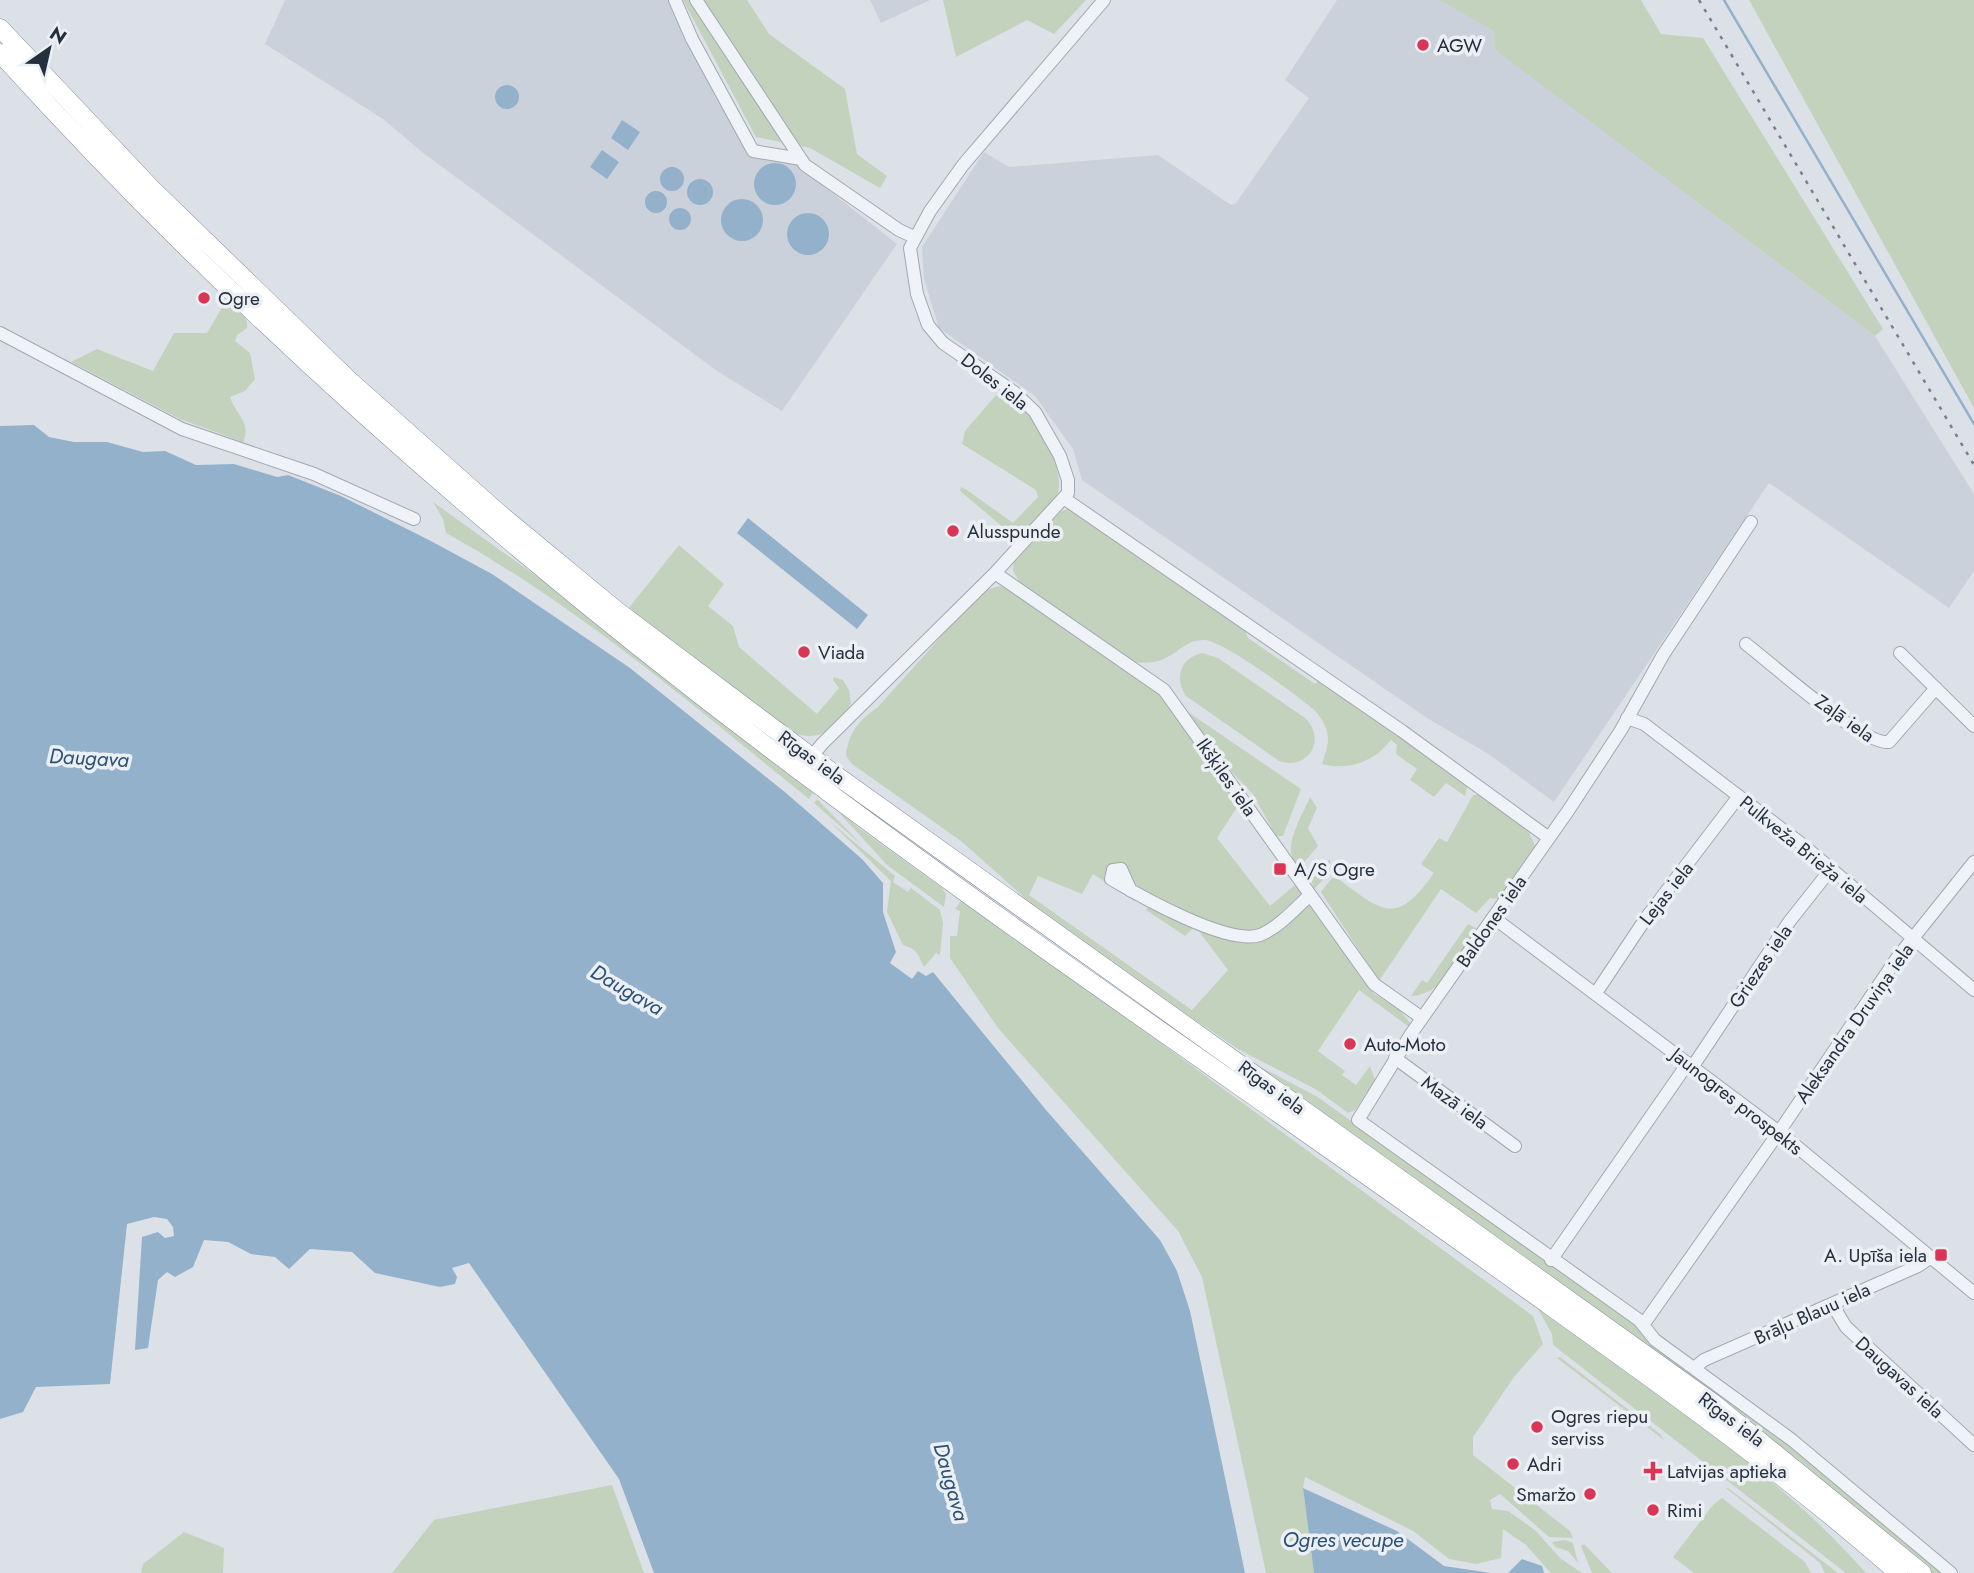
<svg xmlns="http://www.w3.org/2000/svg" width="1974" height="1573" font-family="Jost,sans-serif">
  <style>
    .built { fill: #cad1da }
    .green { fill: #c3d2bd }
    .water { fill: #94b1cb }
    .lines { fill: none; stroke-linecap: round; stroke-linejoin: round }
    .stream { stroke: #94b1cb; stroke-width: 2.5 }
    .minor-casing { stroke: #a1a8b2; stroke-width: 14 }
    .highway-casing { stroke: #838fa0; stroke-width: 19 }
    .minor { stroke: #eff2f6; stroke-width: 12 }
    .highway { stroke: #fff; stroke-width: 18 }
    .rail { stroke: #758193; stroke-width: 2.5; stroke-dasharray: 3.5 7; stroke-linecap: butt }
    .poi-dot { fill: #d93656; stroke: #ecf0f5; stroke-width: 2.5 }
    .labels { text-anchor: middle; stroke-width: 7; stroke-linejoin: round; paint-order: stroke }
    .poi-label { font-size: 19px; fill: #25303f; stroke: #ecf0f5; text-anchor: start }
    .street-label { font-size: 19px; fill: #25303f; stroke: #ecf0f5 }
    .water-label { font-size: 21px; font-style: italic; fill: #2c5176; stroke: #ecf0f5 }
  </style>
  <rect width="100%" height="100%" fill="#dce1e8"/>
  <path class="built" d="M285,0h386l83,142 38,19 105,83 -115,167 -65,-40 -295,-219 -39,-33 -118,-75z
    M870,0h60l-49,23z
    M1337,0h102l54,31 3,20 379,285 99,158v77l-25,37 -180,-125 -215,319 -64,-47 -63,-37 -345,-238 -9,-31 -38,-53 -96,-68 -15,-49 -2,-32 62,-95 25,15 149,-12 73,50 5,-2 73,-105 -24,-18z"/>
  <path class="green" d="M683,0h64l22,34 76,55 12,65 30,22 -7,12 -70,-40 -54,-11z
    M943,0h143l-32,34 -27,-14 -71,37z
    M1439,0h202l20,34 42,4 180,291 -8,7 -379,-285 -3,-20z
    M1749,0h225v408z
    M227,299c9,8 22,15 20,29l-10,7 -2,6 15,12 5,26 -10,12 -15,6c5,17 22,25 13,45l-63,-23 -109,-57 26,-13 56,22 21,-38h33z
    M996,395c30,-1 66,64 63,92 -2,19 -26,37 -39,50l-4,1 -56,-47 1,-4 6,3 46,33 25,-26 -2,-7 -74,-46 3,-13z
    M433,502l127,91 254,198 -5,8c-117,-94 -231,-193 -363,-266l-3,-14z
    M1071,507l173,120 4,11 67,46 4,-4 149,105 -3,11 -19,-13 -12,14 -24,-17 7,-11 -21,-15 1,-9 -6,-5c-17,22 -43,31 -69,24 3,-10 8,-21 5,-32 -1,-7 -8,-18 -14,-23 -16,-14 -91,-69 -109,-69 -27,0 -30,28 -70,22l-113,-78 -8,-13 1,-12 44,-46z
    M679,545l45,39 -16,22 25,20 6,21 78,67 22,-26 -6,-8 1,-3 9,3 6,10 2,14c-16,26 -31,39 -61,28l-162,-123z
    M1000,586l11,3 146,101 82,114 -22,34 53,68 25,-21 7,10 -45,39 -27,-3 -90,-39 -12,-22 -16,-5 -8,11 31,22 -1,3 -41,-27 -11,20 -44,-18 -9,19 163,115 36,-40 -33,-44 -10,10 -39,-26 2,-3 97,34 59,-36 9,1 61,88 24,14 13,16 -2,3 -50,-37 -41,61 27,20 -3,4 14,10 14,-19 5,14 -20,30 -7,3 -31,-23 -79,-41 -49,-33 -163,-117 -65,-58 -109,-77 -6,-8c2,-23 13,-36 32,-49l104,-116z
    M1202,653l16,5 87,60c22,21 4,53 -26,43l-93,-65c-12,-18 -6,-38 16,-43z
    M1185,710l116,79 -18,47h-7l-23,-42 -27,-28z
    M1473,795h10l43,31 10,22 -36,51 -10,-1 -14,15 -35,-24 -62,92 -58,-89 11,-14h5c46,34 59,49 97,-5l-13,-9 18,-26 8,4z
    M1310,797l7,11 -9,20 10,18 -18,21c-22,-15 2,-50 10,-70z
    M817,799l47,48 -50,-44z
    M832,805l27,23 83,60 4,6 -2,13 -57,-42z
    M829,821l66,55 -2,6 15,10 3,-4 29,22 3,13 -3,32 -4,-2 -12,14c-6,-12 -5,-17 -21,-22l-16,-33 4,-31z
    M1330,859v14l-16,16 -3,-10z
    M961,901l17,8 555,407 10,28 -29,33 -41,60v18l97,76 3,7 -24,-1 -49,-43 -10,6 2,9 16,2 28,20 24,27 22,15h-31l-25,-28 -23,-16 -2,29 -25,6 -27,-5 -36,-28 -108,-54 -2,11 11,85h-48l-64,-296 -24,-46 -180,-203 -48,-70v-22h7l3,-25 -5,-2z
    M1468,924l9,5c-15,24 -34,67 -66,67l11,-16 5,3z
    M1234,1053l82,43 319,226 311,251h-14l-133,-113 -191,-141z
    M1538,1309c114,82 234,158 328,264h-20l-293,-228 -1,-11z
    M1560,1357l100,77 4,6 -107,-82z
    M612,1485l32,88h-252l42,-53z
    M1726,1488h2l110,85h-13l-5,-10z
    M1722,1498l83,64 6,11h-117l-21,-16 40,-52z
    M184,1532l40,16 -1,25h-82l2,-9z
    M1565,1540l8,3 5,20 -10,-12 -13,-4 -3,-5z
    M1584,1544l28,29h-20l-11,-27z"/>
  <path class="water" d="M495 97a12 12 0 1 1 24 0a12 12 0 1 1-24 0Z
    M622,120l18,12 -12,18 -17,-12z
    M602,150l17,12 -12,17 -17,-12z
    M754 184a21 21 0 1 1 42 0a21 21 0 1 1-42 0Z
    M660 179a12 12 0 1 1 24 0a12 12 0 1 1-24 0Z
    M687 192a13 13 0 1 1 26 0a13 13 0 1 1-26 0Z
    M645 202a11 11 0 1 1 22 0a11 11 0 1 1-22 0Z
    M721 220a21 21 0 1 1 42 0a21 21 0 1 1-42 0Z
    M669 219a11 11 0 1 1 22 0a11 11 0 1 1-22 0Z
    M787 234a21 21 0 1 1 42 0a21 21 0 1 1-42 0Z
    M34,425l15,12 25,5h33l36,10 22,-1 31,14 38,-1 43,13 11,-2 53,21 88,44 63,34 138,94 156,125 76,66 21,24v29l13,40 -6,11 22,16 6,-8 8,5 7,-4 113,138 114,130 17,31 13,40 55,262h-591l-35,-94 -150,-216 -17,5 5,9 -2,7 -15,3 -65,-14 -23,-21 -42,-3 -21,20 -14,-12 -24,-3 -23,-12 -24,-2 -11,27 -18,10 -8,-5 -9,8 -10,68 -13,2 7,-113 16,-5 7,6 9,-2 -1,-9 -6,-8 -13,-2 -27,7 -17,160 -74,3 -13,25 -23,7v-993z
    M748,518l120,97 -11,14 -120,-96z
    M1303,1488l94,43 47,35 47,7h-177z
    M1522,1559l20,7 2,7h-36z"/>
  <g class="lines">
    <path class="stream" d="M1724,0l250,424"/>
    <g class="minor-casing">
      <path id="minor" d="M675,0l17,39 61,112 48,8 4,6 94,65 15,7
        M696,0l105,159
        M0,333l182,96 132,45 100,45
        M1065,499l337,232 147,107
        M1751,522l-88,133 -42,75 -53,81 -157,223 -53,86 281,200 16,20 137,100 159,133
        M995,573l169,117 210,294 48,34
        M1746,644c25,19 117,102 143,98l47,-54
        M1900,653l74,73
        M1627,718l17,6 159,121 171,145
        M800,771l22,-27 173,-171 73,-80v-13l-8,-24 -25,-44 -21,-20 -71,-49 -15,-18 -11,-31 -7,-46 20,-37 33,-46 141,-165
        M1131,891l-10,-22 -8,1 -2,9c29,17 117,67 149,56 18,-7 36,-27 50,-40
        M1494,918l285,214 195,161
        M1596,993l50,-75 93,-122
        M1395,1058l120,88
        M1693,1066l96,-144 42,-53
        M1551,1260l137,-197
        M1832,1304l14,23 128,118
        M1643,1325l136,-193 118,-174 77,-96
        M1694,1368l10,-8 214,-94 12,-8"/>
    </g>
    <g class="highway-casing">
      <path id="highway" d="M0,28l151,160 198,192 151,134 116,96 217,163 880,630 209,170
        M0,53c247,273 525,514 820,733 229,171 466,330 698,497 130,93 260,184 380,290"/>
    </g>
    <use href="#minor" class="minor"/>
    <use href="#highway" class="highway"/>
    <path class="rail" d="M1699,0l275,465"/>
  </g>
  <g class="poi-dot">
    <circle cx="1423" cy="45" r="7"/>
    <circle cx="204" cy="298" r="7"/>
    <circle cx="953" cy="531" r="7"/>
    <circle cx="804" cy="652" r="7"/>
    <rect x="1273" y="862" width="14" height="14" rx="3.5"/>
    <circle cx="1350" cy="1044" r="7"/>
    <rect x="1934" y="1248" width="14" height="14" rx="3.5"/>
    <circle cx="1537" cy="1427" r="7"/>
    <circle cx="1513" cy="1464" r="7"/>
    <path d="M1649.5 1460.5h7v7h7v7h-7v7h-7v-7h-7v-7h7z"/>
    <circle cx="1590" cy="1494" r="7"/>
    <circle cx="1653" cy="1510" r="7"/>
  </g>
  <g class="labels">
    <g class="poi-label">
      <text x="1437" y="52">AGW</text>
      <text x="218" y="305">Ogre</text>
      <text x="967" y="538">Alusspunde</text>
      <text x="818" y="659">Viada</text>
      <text x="1294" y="876">A/S Ogre</text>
      <text x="1364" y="1051">Auto-Moto</text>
      <text x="1927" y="1262" text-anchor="end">A. Upīša iela</text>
      <text x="1551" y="1423">Ogres riepu<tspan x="1551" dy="22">serviss</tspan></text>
      <text x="1527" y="1471">Adri</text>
      <text x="1667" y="1478">Latvijas aptieka</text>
      <text x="1576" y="1501" text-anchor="end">Smaržo</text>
      <text x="1667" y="1517">Rimi</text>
    </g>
    <g class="street-label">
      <text transform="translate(995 381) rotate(38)" y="7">Doles iela</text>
      <text transform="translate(1845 718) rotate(35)" y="7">Zaļā iela</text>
      <text transform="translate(812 757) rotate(36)" y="7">Rīgas iela</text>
      <text transform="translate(1227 777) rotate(55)" y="7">Ikšķiles iela</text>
      <text transform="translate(1804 849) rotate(39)" y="7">Pulkveža Brieža iela</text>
      <text transform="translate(1666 893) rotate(-52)" y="7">Lejas iela</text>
      <text transform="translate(1491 921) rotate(-55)" y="7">Baldones iela</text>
      <text transform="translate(1760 966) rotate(-56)" y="7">Griezes iela</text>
      <text transform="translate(1854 1023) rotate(-55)" y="7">Aleksandra Druviņa iela</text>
      <text transform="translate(1272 1087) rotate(36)" y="7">Rīgas iela</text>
      <text transform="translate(1737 1101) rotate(38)" y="7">Jaunogres prospekts</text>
      <text transform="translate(1455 1102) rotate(36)" y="7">Mazā iela</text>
      <text transform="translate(1812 1313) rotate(-24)" y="7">Brāļu Blauu iela</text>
      <text transform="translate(1900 1377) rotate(42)" y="7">Daugavas iela</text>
      <text transform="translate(1732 1419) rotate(37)" y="7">Rīgas iela</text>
    </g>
    <g class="water-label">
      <text transform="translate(89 758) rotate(3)" y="7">Daugava</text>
      <text transform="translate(627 990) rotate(30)" y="7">Daugava</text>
      <text transform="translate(951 1482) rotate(74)" y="7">Daugava</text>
      <text x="1343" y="1547">Ogres vecupe</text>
    </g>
  </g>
  <g transform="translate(49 49) rotate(34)" stroke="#ecf0f5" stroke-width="5" paint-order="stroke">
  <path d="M0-5L12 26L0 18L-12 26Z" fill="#25303f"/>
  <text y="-10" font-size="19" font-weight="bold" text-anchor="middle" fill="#25303f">N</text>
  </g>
</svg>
